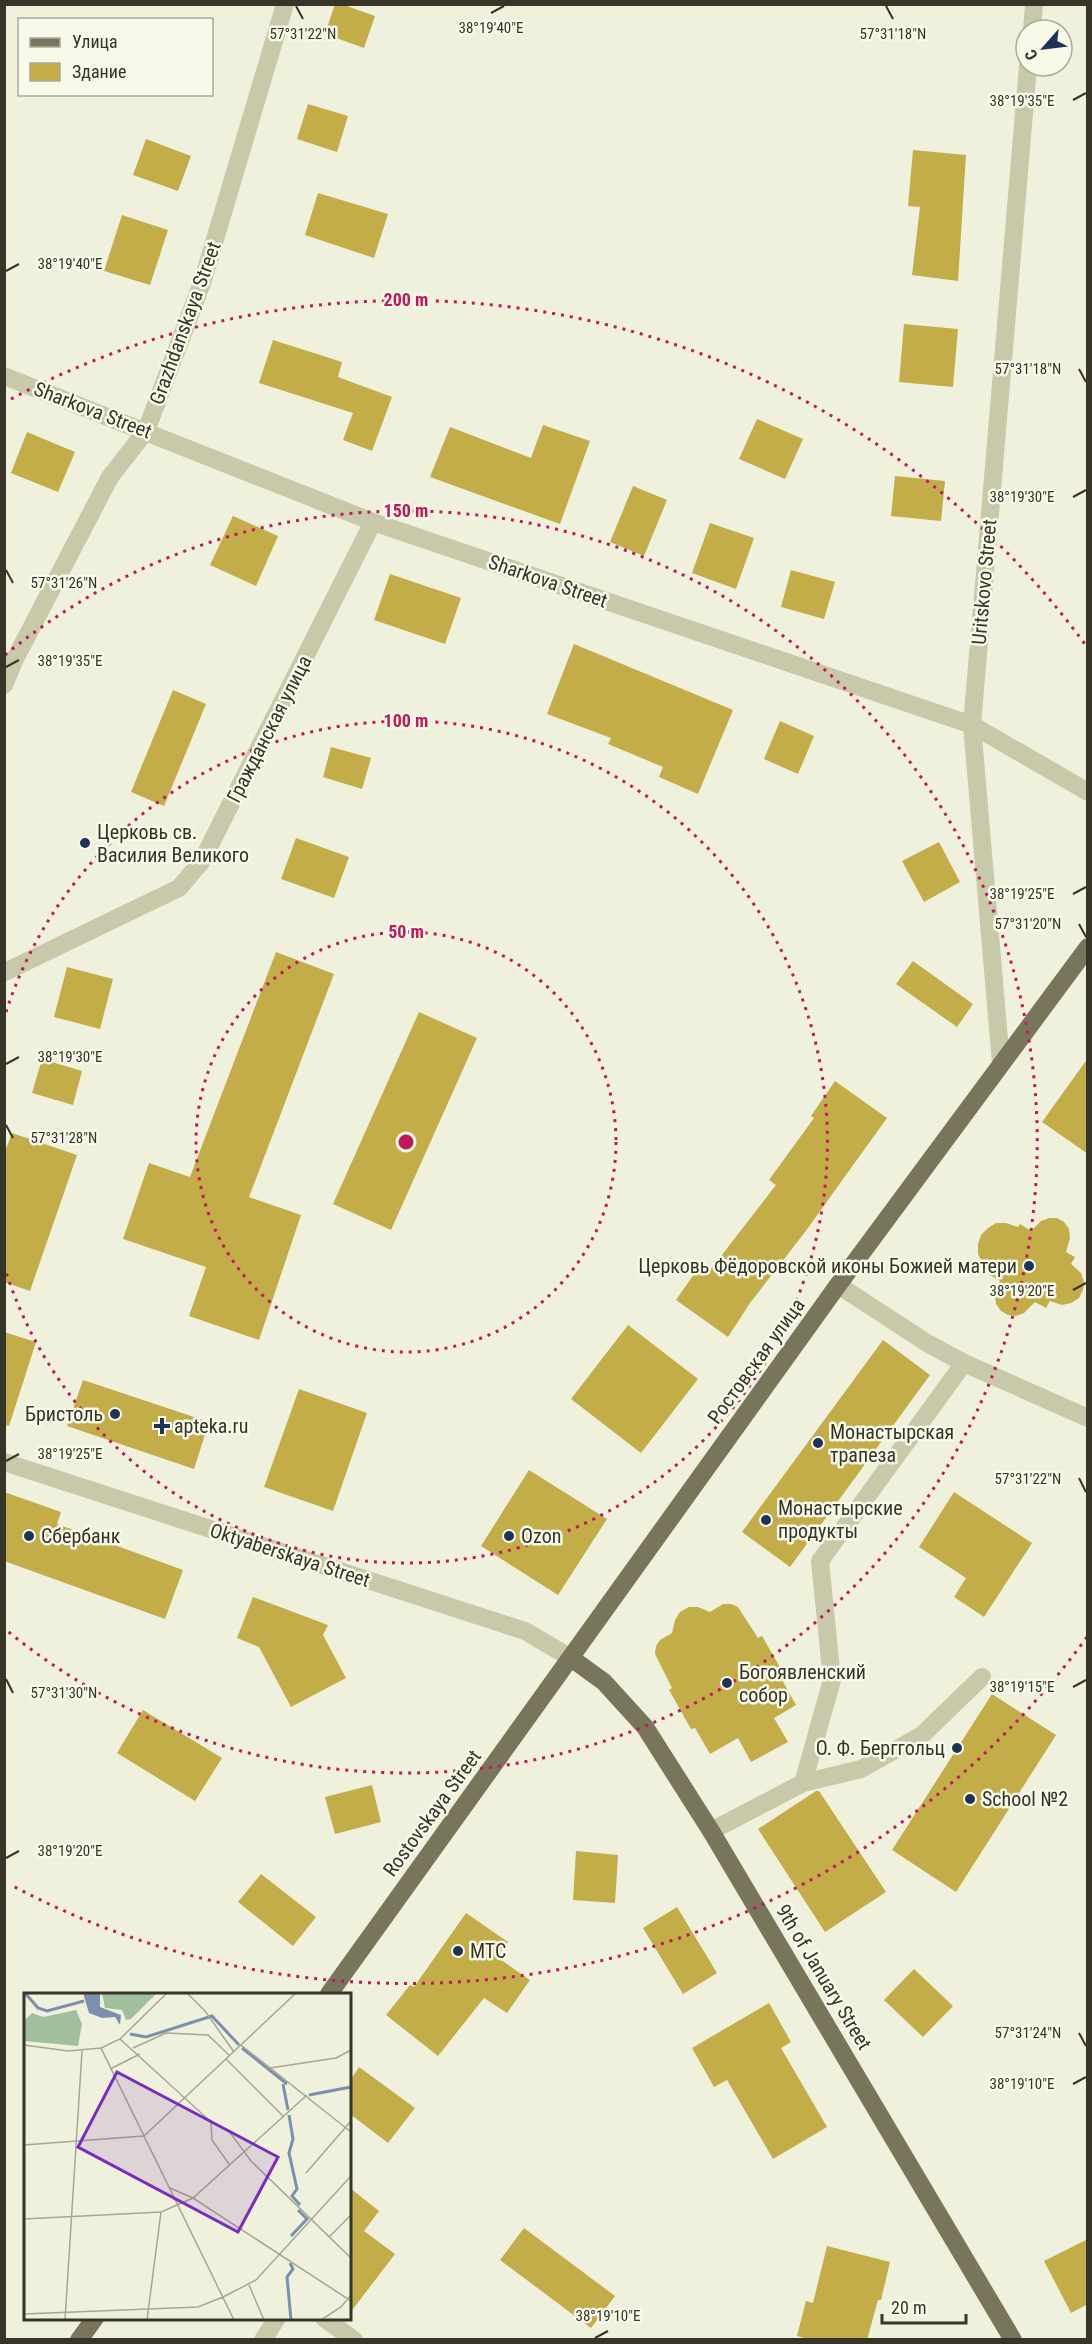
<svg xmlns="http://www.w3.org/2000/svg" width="1092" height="2344" font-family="'Roboto Condensed',sans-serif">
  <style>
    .building { fill: #c2ad49 }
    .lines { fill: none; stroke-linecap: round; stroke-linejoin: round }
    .minor { stroke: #c8c9a9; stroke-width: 18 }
    .major { stroke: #78755a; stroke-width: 18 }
    .ticks { fill: none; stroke: #363528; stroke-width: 2 }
    .ring { fill: none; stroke: #c2185b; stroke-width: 3; stroke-dasharray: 3 6 }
    .poi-dot { fill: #1f3357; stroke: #f7f9e9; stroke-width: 2 }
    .labels { text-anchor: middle; stroke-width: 5; stroke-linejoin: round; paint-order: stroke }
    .street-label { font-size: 20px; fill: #363528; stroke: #f7f9e9 }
    .poi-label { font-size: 20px; fill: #363528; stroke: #f7f9e9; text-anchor: start }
    .inset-river { fill: none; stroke: #7c8fae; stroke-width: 3 }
    .inset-road { fill: none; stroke: #a5a694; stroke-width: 1.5 }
    .view { fill: #7b2cbf; fill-opacity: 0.15; stroke: #7b2cbf; stroke-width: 3 }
    .inset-edge { fill: none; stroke: #363528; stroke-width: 3 }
    .ticks-label { font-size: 15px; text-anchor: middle; fill: #363528; stroke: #f7f9e9; stroke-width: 5; stroke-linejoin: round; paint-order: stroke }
    .centre { fill: #c2185b; stroke: #f7f9e9; stroke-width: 3 }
    .ring-label { font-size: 18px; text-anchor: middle; font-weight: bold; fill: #c2185b; stroke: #f7f9e9; stroke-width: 5; stroke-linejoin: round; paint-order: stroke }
  </style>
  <rect width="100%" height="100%" fill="#eff1dc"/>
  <path class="building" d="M335,4h6l34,12 -11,32 -39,-14z
    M308,104l40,12 -11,36 -40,-13z
    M146,139l45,17 -13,35 -45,-16z
    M913,150l53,5 -8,126 -46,-6 8,-68 -12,-1z
    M318,193l70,21 -14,44 -69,-23z
    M122,215l46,15 -18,55 -46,-14z
    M904,324l54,5 -5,58 -54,-5z
    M273,340l69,22 -4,15 54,20 -20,54 -29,-11 10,-27 -94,-30z
    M757,419l46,20 -18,40 -46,-20z
    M543,425l47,16 -30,83 -130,-47 20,-50 81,31z
    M27,432l48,20 -17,40 -47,-19z
    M895,476l50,5 -4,40 -50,-5z
    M633,486l34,14 -23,56 -34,-14z
    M233,516l45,20 -22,50 -46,-21z
    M710,523l44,15 -18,51 -44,-16z
    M791,570l44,12 -11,37 -43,-12z
    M390,574l71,24 -16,46 -71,-24z
    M574,644l159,66 -35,84 -39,-17 4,-10 -55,-23 3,-6 -64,-24z
    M173,690l33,14 -42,102 -33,-14z
    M780,721l34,15 -16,38 -34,-15z
    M331,747l40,11 -9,31 -39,-12z
    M296,838l53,19 -15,41 -53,-19z
    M939,842l21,40 -36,20 -22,-41z
    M276,952l58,22 -85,223 52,18 -42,125 -70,-24 17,-49 -83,-28 26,-76 41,14z
    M913,961l60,43 -16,23 -61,-43z
    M67,967l46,12 -13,50 -46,-12z
    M419,1012l58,26 -86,192 -58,-26z
    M1088,1058v96l-46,-32z
    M42,1059l40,12 -9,34 -41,-12z
    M835,1081l52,37 -82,114 -55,71 -22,34 -52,-37 23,-33 9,6 68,-88 -7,-5 45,-62 -3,-2z
    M12,1133l65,22 -47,136 -26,-9v-128z
    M1049,1218h8l7,4 5,7 1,9 -4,14 9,5 -4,7 10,9 3,9 -1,8 -4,8 -8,5 -9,2 -12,-4 -4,7 -11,-6 -11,11 -8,3 -8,-1 -7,-4 -5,-7 -1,-8 5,-15 -12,-7 -10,-20v-10l3,-9 7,-7 8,-5h10l12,4 2,-3 11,7 10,-10z
    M628,1325l70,54 -57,74 -70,-54z
    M4,1332l32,10 -27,84 -5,-1z
    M883,1340l47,35 -140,192 -48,-35z
    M83,1380l126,42 -15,47 -127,-43z
    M299,1389l68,24 -34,98 -69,-24z
    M529,1470l78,49 -49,76 -77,-49z
    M4,1492l57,20 -4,12 126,46 -18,49 -161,-58z
    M954,1492l78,51 -48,74 -30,-20 12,-19 -47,-31z
    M253,1597l75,28 -5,10 23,43 -55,29 -32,-60 -22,-9z
    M723,1604h8l7,3 20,31 4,-2 23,40 -4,2 15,27 -22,13 14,24 -37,20 -13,-24 -28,16 -15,-26 -4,1 -22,-39 3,-2 -17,-34 1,-8 4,-6 12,-7 3,-13 5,-8 9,-5h9l12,5z
    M992,1694l64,41 -100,157 -64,-42z
    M143,1710l79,48 -27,43 -78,-48z
    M372,1785l9,37 -46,12 -10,-37z
    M816,1791h3l67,101 -61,40 -67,-103z
    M576,1851l42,4 -3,48 -42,-3z
    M261,1874l55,43 -23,29 -55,-44z
    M677,1907l40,66 -34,21 -40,-66z
    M466,1913l42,29 -11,15 33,23 -23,33 -23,-15 -46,58 -52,-41 24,-30 4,2z
    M914,1969l39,37 -30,31 -39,-37z
    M769,2003l22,39 -10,6 46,79 -54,32 -46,-79 -13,7 -22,-39z
    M359,2067l56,41 -27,35 -38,-29v-33z
    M350,2188l29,23 -15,20 31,23 -45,59z
    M524,2228l91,68 -24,32 -91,-68z
    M1088,2239v65l-17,9 -27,-52z
    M827,2246l63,16 -9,38h-3l-11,40h-56l-14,-4 9,-35 7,2z"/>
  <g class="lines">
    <path class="minor" d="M1032,30l2,-26
      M4,376l369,146 599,203 116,67
      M4,685l11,-26 95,-182 36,-46 56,-148 83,-279
      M5,972l174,-84 23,-27 171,-339
      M1001,1063l-29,-338 56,-659
      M838,1285l89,58 37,20 124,55
      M4,1462l521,169 46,27
      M803,1783l29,-103 -12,-119 144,-198
      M711,1831l92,-48 58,-14 61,-34 60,-58
      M324,2318l30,22
      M263,2340l14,-22"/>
    <path class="major" d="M571,1658l33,24 41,45 66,104 302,509
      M329,1994l509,-709 250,-338
      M79,2340l16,-22"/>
  </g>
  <path class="ticks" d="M296,6l7,13M886,6l7,13M491,13l13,-7M1073,100l13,-7M6,271l13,-7M1079,369l7,13M1073,497l13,-7M6,570l7,13M6,667l13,-7M1073,894l13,-7M1079,924l7,13M6,1064l13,-7M6,1125l7,13M1073,1290l13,-7M6,1461l13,-7M1079,1478l7,14M6,1679l7,14M1073,1687l13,-7M6,1858l13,-7M1079,2033l7,13M1073,2084l13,-7M595,2338l13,-7"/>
  <g class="ring">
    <circle cx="406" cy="1142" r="210"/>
    <path d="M6 1012A421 421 0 1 1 6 1272"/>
    <path d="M5 655A631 631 0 1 1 5 1629"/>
    <path d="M1087 1637A842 842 0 0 1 11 1885M11 399A842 842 0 0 1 1087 647"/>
  </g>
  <g class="poi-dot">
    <circle cx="85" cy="843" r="6"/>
    <circle cx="1029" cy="1266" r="6"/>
    <circle cx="115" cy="1414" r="6"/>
    <path d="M159 1417h6v6h6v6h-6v6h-6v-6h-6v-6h6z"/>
    <circle cx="818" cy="1443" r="6"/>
    <circle cx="766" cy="1520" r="6"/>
    <circle cx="29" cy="1536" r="6"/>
    <circle cx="509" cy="1536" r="6"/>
    <circle cx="727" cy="1683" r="6"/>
    <circle cx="957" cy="1748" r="6"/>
    <circle cx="970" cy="1799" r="6"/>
    <circle cx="458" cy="1951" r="6"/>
  </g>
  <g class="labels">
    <g class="street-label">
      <text transform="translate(185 323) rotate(-70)" y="7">Grazhdanskaya Street</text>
      <text transform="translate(93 410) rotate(21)" y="7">Sharkova Street</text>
      <text transform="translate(548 581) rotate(19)" y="7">Sharkova Street</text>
      <text transform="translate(984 582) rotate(-85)" y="7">Uritskovo Street</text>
      <text transform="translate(269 729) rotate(-63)" y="7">Гражданская улица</text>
      <text transform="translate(756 1361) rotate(-54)" y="7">Ростовская улица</text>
      <text transform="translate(290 1555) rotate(18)" y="7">Oktyaberskaya Street</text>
      <text transform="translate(432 1813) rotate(-54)" y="7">Rostovskaya Street</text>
      <text transform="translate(824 1977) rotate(59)" y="7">9th of January Street</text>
    </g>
    <g class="poi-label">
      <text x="97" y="839">Церковь св.<tspan x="97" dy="23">Василия Великого</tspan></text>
      <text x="1017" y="1273" text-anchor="end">Церковь Фёдоровской иконы Божией матери</text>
      <text x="103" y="1421" text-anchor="end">Бристоль</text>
      <text x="174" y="1433">apteka.ru</text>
      <text x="830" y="1439">Монастырская<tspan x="830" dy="23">трапеза</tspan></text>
      <text x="778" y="1515">Монастырские<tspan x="778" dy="23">продукты</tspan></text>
      <text x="41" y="1543">Сбербанк</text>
      <text x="521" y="1543">Ozon</text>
      <text x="739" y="1679">Богоявленский<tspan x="739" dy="23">собор</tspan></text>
      <text x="945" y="1755" text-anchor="end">О. Ф. Берггольц</text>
      <text x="982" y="1806">School №2</text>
      <text x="470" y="1958">МТС</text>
    </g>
  </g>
  <g transform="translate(24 1993)">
    <rect width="327" height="327" fill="#eff1dc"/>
    <path d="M78,0h55l-26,26 -5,1 -4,-10 -17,-2zM52,17l6,14 -4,22 -54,-5v-20l8,-8 11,4z" fill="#a0c09d"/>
    <path d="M59,0h17v14l21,8 -1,10 -5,-8 -13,1 -13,-5z" fill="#7c8fae"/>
    <path class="inset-river" d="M1,0l13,15 9,3 37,-10M106,41l16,3 66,-21 27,29M218,55l45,36M259,91l5,26M285,102l42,-8M265,122l4,24 -4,14 8,36 -5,7 8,9M267,243l16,-17 -9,-9M266,270l3,6 -6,8 4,43"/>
    <path class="inset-road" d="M143,0l-47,46 -19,9 133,272M163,0l18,18 29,41M96,46l91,83 18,9 22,30 100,97M0,52l44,6 33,-3M217,52l110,87M109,55l33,-15 42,2 22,21M202,66l58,58M246,75l66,-10 15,-8M86,76l30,-15M187,129l1,18 17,24M120,143l152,-143M0,152l120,-9M282,180l45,-52M146,195l23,10 158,103M0,226l137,-7M305,244l22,-22M225,292l15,35M199,304l33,-17 95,-104M0,321l174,-7 25,-10M41,327l17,-269M123,327l14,-108 32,-14 114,-103M297,327l20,-13 10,-12"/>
    <path class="view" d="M93,79l161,85 -40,75 -160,-85z"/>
    <rect width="327" height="327" class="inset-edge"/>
  </g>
  <g class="ticks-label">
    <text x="491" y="33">38°19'40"E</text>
    <text x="303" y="39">57°31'22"N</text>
    <text x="893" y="39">57°31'18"N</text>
    <text x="1022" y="106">38°19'35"E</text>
    <text x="70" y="269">38°19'40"E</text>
    <text x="1028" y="374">57°31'18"N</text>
    <text x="1022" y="502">38°19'30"E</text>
    <text x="64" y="588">57°31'26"N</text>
    <text x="70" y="666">38°19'35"E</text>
    <text x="1022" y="899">38°19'25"E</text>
    <text x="1028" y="929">57°31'20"N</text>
    <text x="70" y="1062">38°19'30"E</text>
    <text x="64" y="1143">57°31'28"N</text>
    <text x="1022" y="1296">38°19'20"E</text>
    <text x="70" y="1459">38°19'25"E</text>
    <text x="1028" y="1484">57°31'22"N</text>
    <text x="1022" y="1692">38°19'15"E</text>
    <text x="64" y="1698">57°31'30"N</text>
    <text x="70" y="1856">38°19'20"E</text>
    <text x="1028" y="2038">57°31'24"N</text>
    <text x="1022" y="2089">38°19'10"E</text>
    <text x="608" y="2321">38°19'10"E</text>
  </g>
  <circle cx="406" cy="1142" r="9" class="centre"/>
  <g class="ring-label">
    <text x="406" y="306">200 m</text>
    <text x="406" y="517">150 m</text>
    <text x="406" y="727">100 m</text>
    <text x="406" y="938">50 m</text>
  </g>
  <rect width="1092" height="2344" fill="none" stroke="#363528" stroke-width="12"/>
  <rect x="18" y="18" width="195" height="78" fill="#f7f9e9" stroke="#aaab9c" stroke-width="1.5"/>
  <rect x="30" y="38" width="30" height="9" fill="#78755a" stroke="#aaab9c" stroke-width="1.5"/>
  <text x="72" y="48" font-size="18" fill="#363528">Улица</text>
  <rect x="30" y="63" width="30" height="18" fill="#c2ad49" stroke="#aaab9c" stroke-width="1.5"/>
  <text x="72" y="78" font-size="18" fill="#363528">Здание</text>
  <g transform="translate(1044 48) rotate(242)"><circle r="28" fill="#f7f9e9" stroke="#aaab9c" stroke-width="1.5"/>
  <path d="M0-4.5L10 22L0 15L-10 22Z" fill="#1f3357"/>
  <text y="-9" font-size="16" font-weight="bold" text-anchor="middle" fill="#363528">С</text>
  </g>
  <path d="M882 2314v9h84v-9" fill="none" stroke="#363528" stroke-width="3"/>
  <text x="891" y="2314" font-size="18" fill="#363528" stroke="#f7f9e9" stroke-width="4.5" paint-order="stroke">20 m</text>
</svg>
